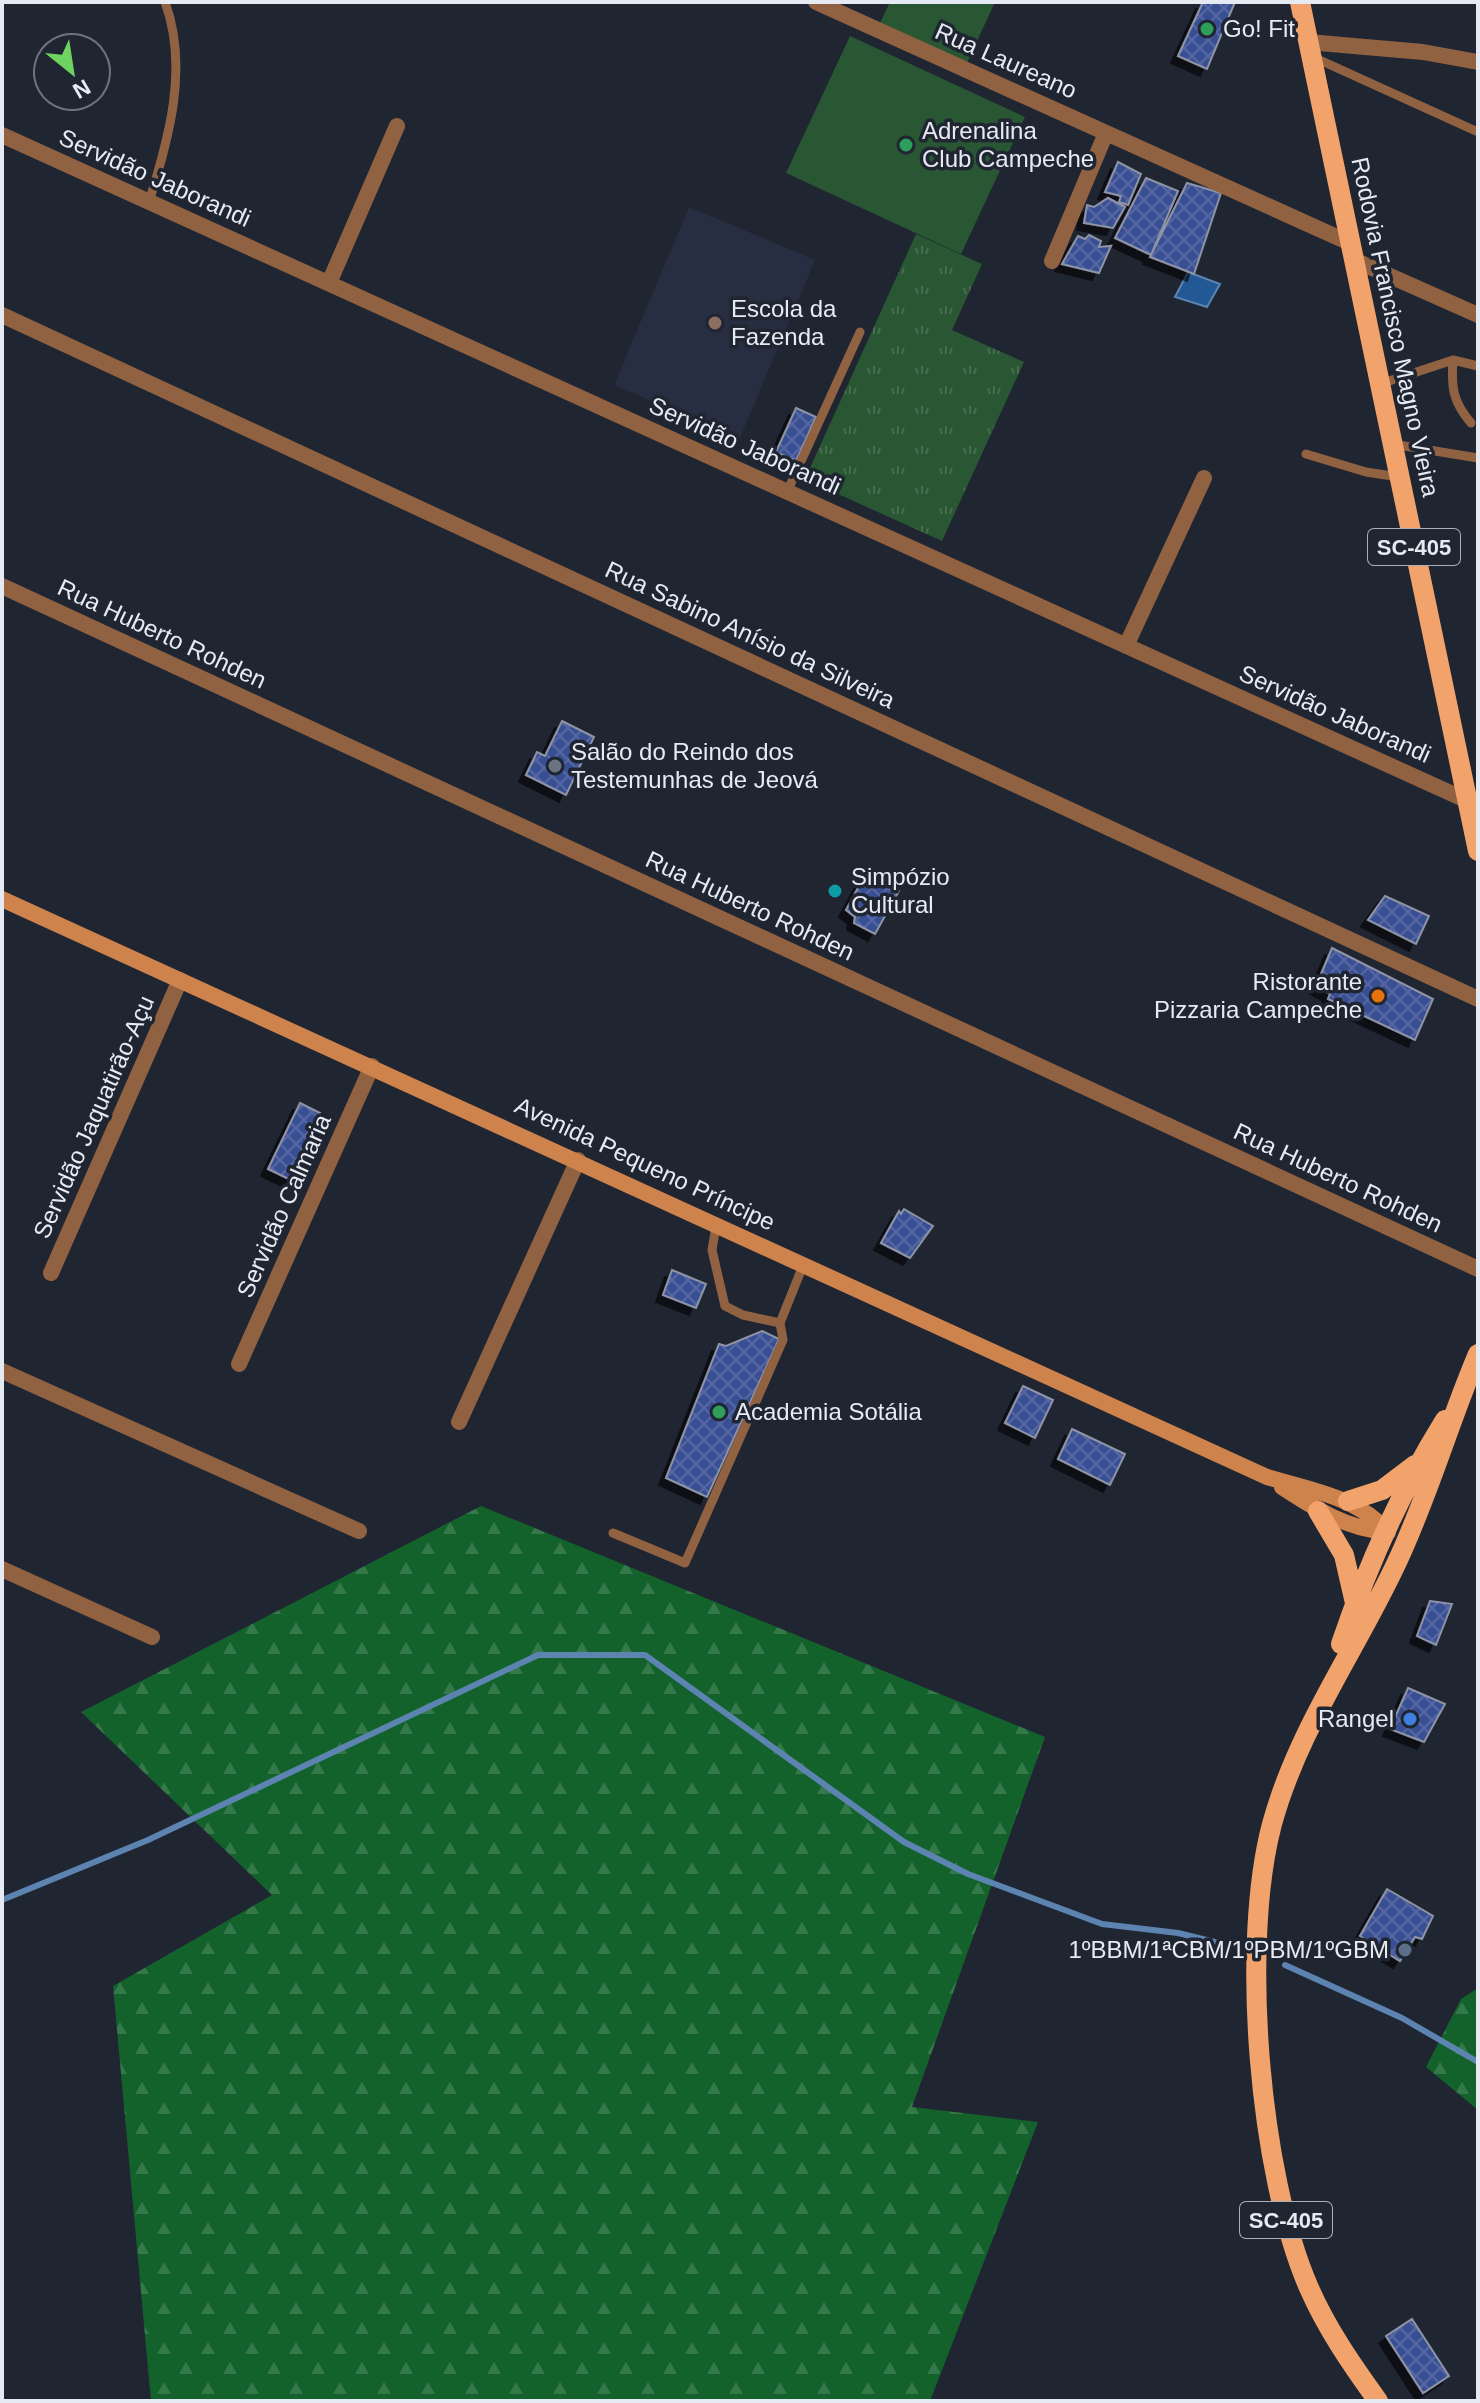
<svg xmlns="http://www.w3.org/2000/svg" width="1480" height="2403" font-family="Helvetica,sans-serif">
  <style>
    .built { fill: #272e41 }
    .green { fill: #295633 }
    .forest { fill: url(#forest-firs) }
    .park { fill: url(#park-tufts) }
    .water { fill: #225995; stroke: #5d84b1; stroke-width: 2 }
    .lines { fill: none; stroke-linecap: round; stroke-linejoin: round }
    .stream { stroke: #5d84b1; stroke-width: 6 }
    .building { fill: url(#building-cross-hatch); stroke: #8e94a5; stroke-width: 2; filter: url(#shadow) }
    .lane { stroke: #916241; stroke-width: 9 }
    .street { stroke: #916241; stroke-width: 16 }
    .secondary { stroke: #cf834c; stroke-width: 16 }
    .primary { stroke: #f2a36c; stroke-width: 20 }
    .leisure-dot { fill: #2e9e5b; stroke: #202532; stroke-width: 3 }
    .education-dot { fill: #8d6e63; stroke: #202532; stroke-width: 3 }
    .worship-dot { fill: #6b7280; stroke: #202532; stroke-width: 3 }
    .culture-dot { fill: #0f9aa8; stroke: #202532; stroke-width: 3 }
    .food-dot { fill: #e8710a; stroke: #202532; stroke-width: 3 }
    .shop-dot { fill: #3f7fe0; stroke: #202532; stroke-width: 3 }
    .service-dot { fill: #5c6f8a; stroke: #202532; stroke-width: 3 }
    .labels { text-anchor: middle; stroke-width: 7; stroke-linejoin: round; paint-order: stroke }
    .shield { fill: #202532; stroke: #abafb9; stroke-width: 2 }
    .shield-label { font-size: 22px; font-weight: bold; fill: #e6eaf3 }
    .poi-label { font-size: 24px; fill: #e6eaf3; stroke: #202532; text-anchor: start }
    .street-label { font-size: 24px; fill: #e6eaf3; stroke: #202532 }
  </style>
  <defs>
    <pattern id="forest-firs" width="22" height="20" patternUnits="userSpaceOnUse" patternTransform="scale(2)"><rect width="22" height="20" fill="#13622c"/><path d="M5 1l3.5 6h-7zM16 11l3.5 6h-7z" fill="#35794b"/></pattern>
    <pattern id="park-tufts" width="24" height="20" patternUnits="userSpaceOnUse" patternTransform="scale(2)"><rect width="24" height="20" fill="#295633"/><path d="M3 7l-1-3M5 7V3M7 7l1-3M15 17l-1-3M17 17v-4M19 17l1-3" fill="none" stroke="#486e51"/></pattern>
    <pattern id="building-cross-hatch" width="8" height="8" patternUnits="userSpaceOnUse" patternTransform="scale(2)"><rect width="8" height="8" fill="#394f93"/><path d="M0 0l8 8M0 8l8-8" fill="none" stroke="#5668a3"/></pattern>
    <filter id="shadow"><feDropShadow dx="-7" dy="7" stdDeviation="0" flood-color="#0009"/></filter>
  </defs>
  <rect width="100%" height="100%" fill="#202532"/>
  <path class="built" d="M689,207l126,53 -75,178 -126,-53z"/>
  <path class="green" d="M890,2h105l-28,61 -87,-40z
    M850,36l175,81 -64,137 -175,-81z"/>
  <path class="forest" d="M481,1506l564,231 -133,370 126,15 -108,279h-779l-38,-415 159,-91 -191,-183z
    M1478,1988v122l-52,-43 35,-68z"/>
  <path class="park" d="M916,234l66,30 -30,66 72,32 -82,179 -137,-62z"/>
  <path class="water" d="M1188,272l32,12 -13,23 -32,-10z"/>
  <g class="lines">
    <path class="stream" d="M2,1900l146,-60 390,-185h107l259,187 64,32 134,50 76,9 53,13
      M1285,1965l117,53 76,44"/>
  </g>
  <path class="building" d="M1203,2h32l-28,67 -29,-13z
    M1118,162l23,12 -13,31 -9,-3 2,-6 -16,-4z
    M1146,178l32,13 -27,64 -36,-17z
    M1187,183l34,10 -27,81 -44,-17z
    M1108,198l17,9 -12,21 -29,-5 3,-18 7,2z
    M1089,235l12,6 -2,6 12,-1 -12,27 -37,-9 16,-28 7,3z
    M796,408l20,9 -20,44 -20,-9z
    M562,721l32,16 -28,58 -40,-20 11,-23 8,4z
    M865,875l34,16 -24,43 -21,-11 1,-6 -9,-7z
    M1385,896l44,20 -13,28 -48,-24z
    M1332,948l101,51 -18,41 -87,-41 2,-5 -14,-8z
    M300,1103l20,10 -3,6 10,6 -28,59 -31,-15z
    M904,1209l29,17 -23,32 -29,-15 18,-32 2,3z
    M672,1270l34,14 -10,24 -33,-13z
    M762,1331l17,8 -72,158 -41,-19 53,-134 7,2z
    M1023,1386l30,14 -18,38 -30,-15z
    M1072,1429l53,25 -15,31 -52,-26z
    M1430,1601l22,3 -16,41 -19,-9z
    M1408,1688l37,16 -21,38 -34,-13z
    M1387,1889l46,27 -11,23 -7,-2 -15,24 -40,-25z
    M1412,2319l37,57 -26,17 -37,-57z"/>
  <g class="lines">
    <path class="lane" d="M1313,57l165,75
      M149,202c20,-64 40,-135 16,-200
      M1453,360c-2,28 0,42 18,63
      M1380,384l73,-24 25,6
      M1392,444l86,14
      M1306,454l60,18 33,5
      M787,492l73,-160
      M716,1226l-4,24 13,56 18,9 37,8 24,-60
      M613,1533l72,30 98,-223 -3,-17"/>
    <path class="street" d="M816,2l534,241
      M1308,42l115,10 55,10
      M2,135l1466,666
      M1354,260l124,55
      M1052,261l54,-128
      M329,283l68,-157
      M2,315l1476,684
      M2,586l1476,683
      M1126,646l78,-168
      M51,1273l129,-293
      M239,1364l133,-298
      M2,1371l357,160
      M459,1422l119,-262
      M2,1569l150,68"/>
    <path class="secondary" d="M2,899l1265,578c43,13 91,20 121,55
      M1282,1487c32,21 66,43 106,45"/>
    <path class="primary" d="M1300,2l178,849
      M1348,1501l34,-11 33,-25
      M1318,1511l26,44 11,48
      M1341,1644c26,-77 61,-155 104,-224
      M1378,2401c-26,-36 -51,-72 -69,-113 -50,-114 -69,-344 -37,-464 26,-95 84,-174 125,-262 32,-68 52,-140 81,-208"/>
  </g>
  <g class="leisure-dot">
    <circle cx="1207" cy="29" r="8"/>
    <circle cx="906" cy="145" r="8"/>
    <circle cx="719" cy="1412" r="8"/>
  </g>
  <circle class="education-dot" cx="715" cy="323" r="8"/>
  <circle class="worship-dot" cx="555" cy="766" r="8"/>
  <circle class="culture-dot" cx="835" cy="891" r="8"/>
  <circle class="food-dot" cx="1378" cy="996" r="8"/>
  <circle class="shop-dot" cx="1410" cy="1719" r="8"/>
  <circle class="service-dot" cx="1405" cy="1950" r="8"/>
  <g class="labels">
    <g class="shield">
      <rect x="1368" y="529" width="92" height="36" rx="6"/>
      <rect x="1240" y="2202" width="92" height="36" rx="6"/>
    </g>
    <g class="shield-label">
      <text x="1414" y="555">SC-405</text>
      <text x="1286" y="2228">SC-405</text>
    </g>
    <g class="poi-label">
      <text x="1223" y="37">Go! Fit</text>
      <text x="922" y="139">Adrenalina<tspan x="922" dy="28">Club Campeche</tspan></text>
      <text x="731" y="317">Escola da<tspan x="731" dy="28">Fazenda</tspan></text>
      <text x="571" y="760">Salão do Reindo dos<tspan x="571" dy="28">Testemunhas de Jeová</tspan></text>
      <text x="851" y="885">Simpózio<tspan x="851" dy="28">Cultural</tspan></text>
      <text x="1362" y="990" text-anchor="end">Ristorante<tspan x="1362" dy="28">Pizzaria Campeche</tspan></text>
      <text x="735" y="1420">Academia Sotália</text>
      <text x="1394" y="1727" text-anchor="end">Rangel</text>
      <text x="1389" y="1958" text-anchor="end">1ºBBM/1ªCBM/1ºPBM/1ºGBM</text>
    </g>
    <g class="street-label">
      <text transform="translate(1006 61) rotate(24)" y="8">Rua Laureano</text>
      <text transform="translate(155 178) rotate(24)" y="8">Servidão Jaborandi</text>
      <text transform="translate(1395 327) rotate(78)" y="8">Rodovia Francisco Magno Vieira</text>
      <text transform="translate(745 446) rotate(24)" y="8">Servidão Jaborandi</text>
      <text transform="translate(162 634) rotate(25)" y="8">Rua Huberto Rohden</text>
      <text transform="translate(750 635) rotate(25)" y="8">Rua Sabino Anísio da Silveira</text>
      <text transform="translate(1335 714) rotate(24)" y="8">Servidão Jaborandi</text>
      <text transform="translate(750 906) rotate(25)" y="8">Rua Huberto Rohden</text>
      <text transform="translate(94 1117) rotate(-66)" y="8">Servidão Jaquatirão-Açu</text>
      <text transform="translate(645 1164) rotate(25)" y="8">Avenida Pequeno Príncipe</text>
      <text transform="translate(1338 1178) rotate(25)" y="8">Rua Huberto Rohden</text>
      <text transform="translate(284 1206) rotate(-66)" y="8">Servidão Calmaria</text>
    </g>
  </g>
  <rect width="1480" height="2403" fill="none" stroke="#e6eaf3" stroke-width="8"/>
  <g transform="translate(72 72) rotate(150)"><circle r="38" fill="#202532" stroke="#6f747f" stroke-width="2"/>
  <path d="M0-6L14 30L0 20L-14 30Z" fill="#6ed360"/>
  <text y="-12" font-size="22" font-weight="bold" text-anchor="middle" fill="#e6eaf3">N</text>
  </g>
</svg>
